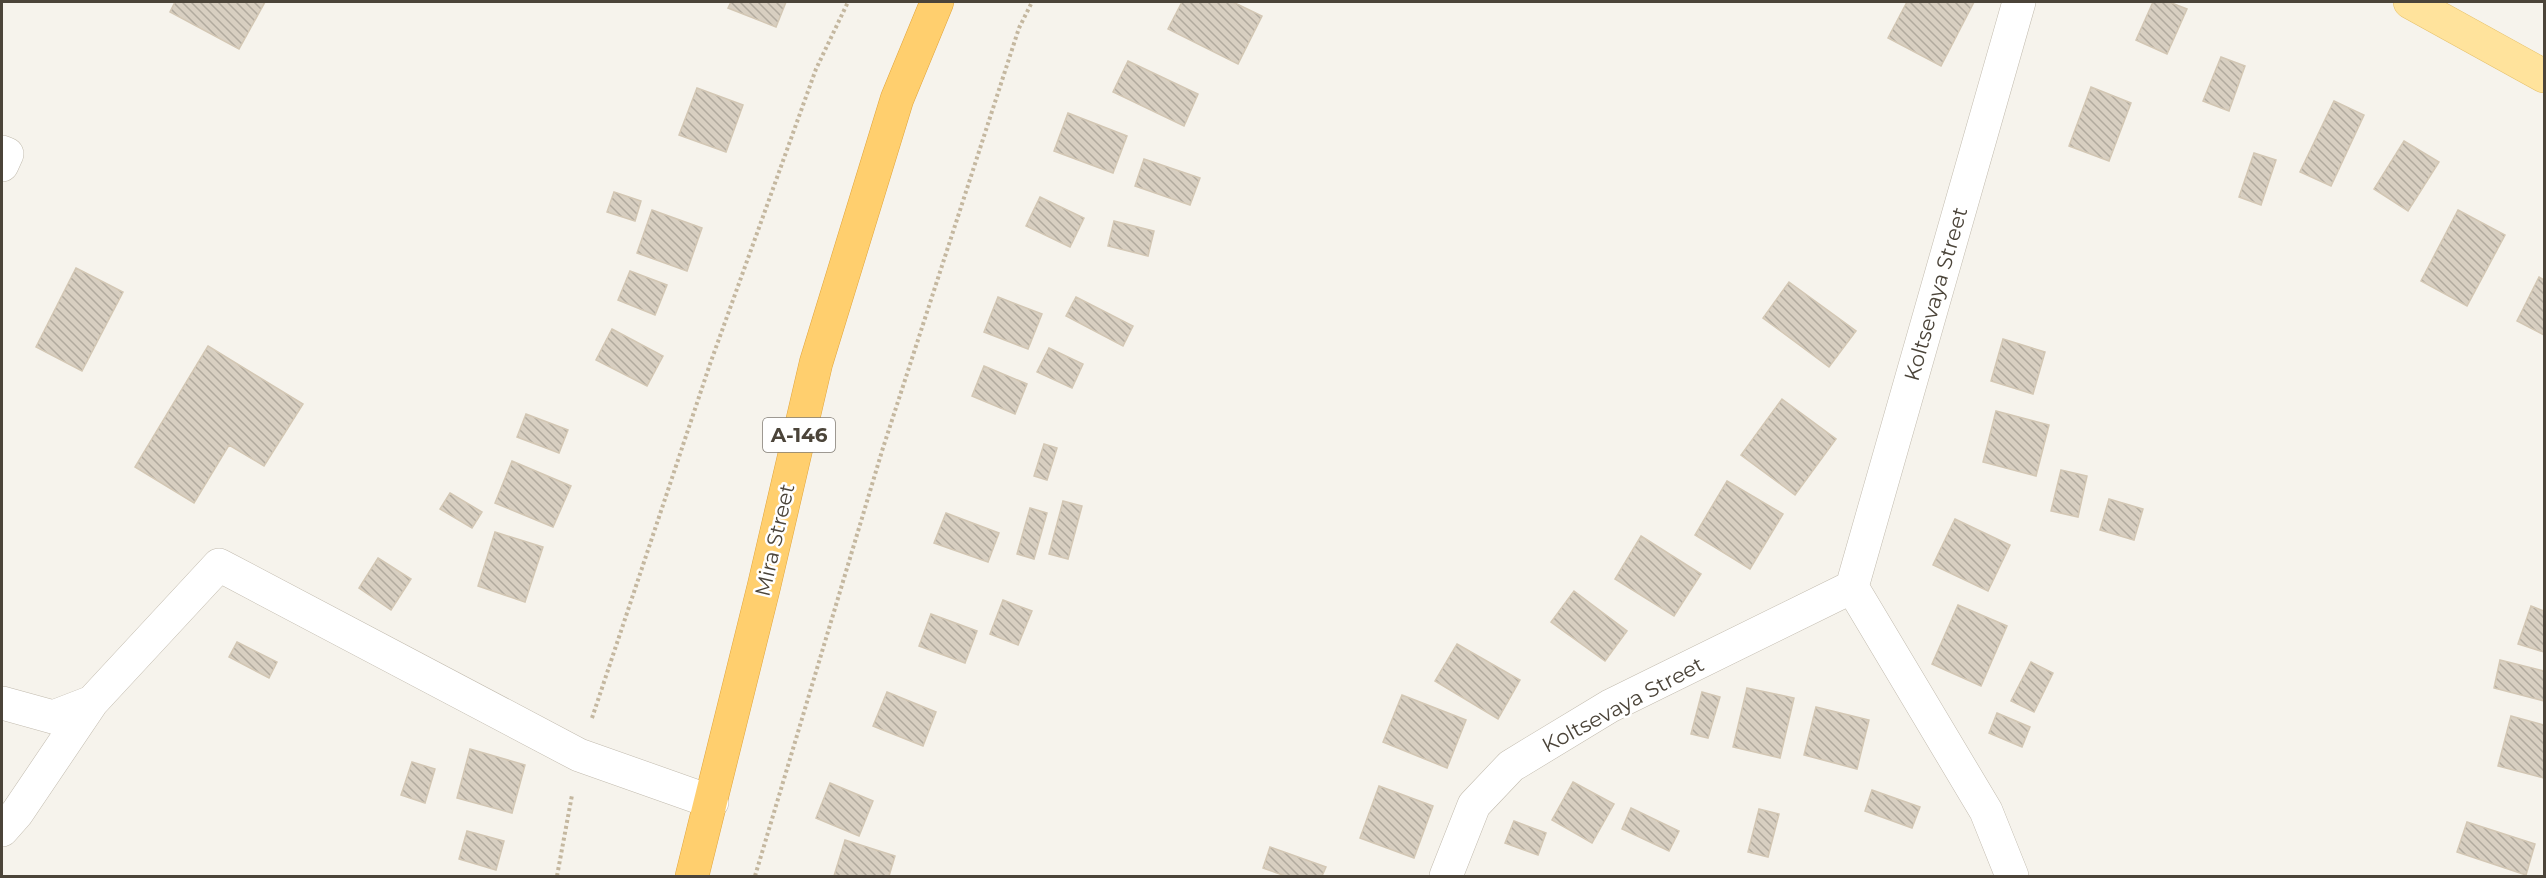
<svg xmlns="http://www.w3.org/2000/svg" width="2546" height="878" font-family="Montserrat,sans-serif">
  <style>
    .building { fill: url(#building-back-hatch); stroke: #d3c7b4; stroke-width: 1.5 }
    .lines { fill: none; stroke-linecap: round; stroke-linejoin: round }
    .minor-casing { stroke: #c2bbae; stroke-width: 34 }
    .major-casing { stroke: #e6c16a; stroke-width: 34 }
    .highway-casing { stroke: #e0a43c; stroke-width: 34 }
    .path { stroke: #c4b79f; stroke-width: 4; stroke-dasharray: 3 3; stroke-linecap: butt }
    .minor { stroke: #fff; stroke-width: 33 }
    .major { stroke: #ffe39c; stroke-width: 33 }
    .highway { stroke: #ffcf6e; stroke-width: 33 }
    .labels { text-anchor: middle; stroke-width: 5; stroke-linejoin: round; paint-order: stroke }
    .shield { fill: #fff; stroke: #817c74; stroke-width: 1.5 }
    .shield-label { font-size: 20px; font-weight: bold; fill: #4b4439 }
    .street-label { font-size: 21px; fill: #4b4439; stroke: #fff }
  </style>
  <defs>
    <pattern id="building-back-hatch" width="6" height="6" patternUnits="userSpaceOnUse" patternTransform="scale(1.5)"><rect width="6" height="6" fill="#d8cfc1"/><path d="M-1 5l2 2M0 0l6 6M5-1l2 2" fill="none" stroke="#b1aa9e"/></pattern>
  </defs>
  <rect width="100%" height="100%" fill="#f6f3ec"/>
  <path class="building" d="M175,2h90l-26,47 -69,-37z
    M731,2h55l-10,25 -48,-19z
    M1182,2h51l29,14 -24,48 -70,-35z
    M1907,2h67l-33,64 -53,-28z
    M2153,2h16l18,7 -20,45 -31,-14z
    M2221,57l24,9 -16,45 -26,-10z
    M1128,61l70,33 -14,32 -71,-34z
    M2091,87l40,16 -22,58 -40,-15z
    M697,88l46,17 -17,47 -47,-17z
    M2334,101l30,14 -33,71 -31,-14z
    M1068,113l59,23 -14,37 -59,-22z
    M2404,141l35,21 -31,49 -34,-22z
    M2254,153l22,7 -15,45 -22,-8z
    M1144,159l56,19 -10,27 -55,-19z
    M614,192l27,9 -6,20 -28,-9z
    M1040,197l44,21 -14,29 -44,-21z
    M652,210l50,18 -15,43 -50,-18z
    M2458,210l47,25 -38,71 -46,-25z
    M1114,221l40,10 -6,25 -40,-10z
    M76,268l47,24 -41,79 -46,-24z
    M630,271l37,14 -12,30 -37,-15z
    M2539,277l5,3v55l-27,-14z
    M1789,282l67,49 -27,36 -66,-49z
    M998,297l44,17 -14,35 -44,-17z
    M1076,297l57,29 -10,20 -57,-30z
    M612,329l51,27 -16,30 -51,-26z
    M2003,339l42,13 -12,42 -42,-13z
    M208,346l95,58 -39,62 -35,-21 -35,58 -59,-36z
    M1049,348l34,16 -11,24 -35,-16z
    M984,366l43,18 -12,30 -43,-18z
    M1782,399l54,40 -41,56 -54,-40z
    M1996,411l53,14 -13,51 -53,-14z
    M526,414l42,16 -9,23 -42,-16z
    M1044,444l13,4 -10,32 -13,-4z
    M512,461l59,25 -18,41 -58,-24z
    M2061,470l26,6 -9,41 -27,-6z
    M1727,481l56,33 -33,55 -55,-34z
    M450,493l32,19 -10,16 -32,-19z
    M2109,499l34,10 -9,31 -34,-10z
    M1063,501l19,5 -14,53 -19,-5z
    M1030,508l17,5 -13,46 -17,-5z
    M946,513l53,20 -11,29 -54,-19z
    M1955,519l55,26 -22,46 -55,-26z
    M495,532l48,15 -18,55 -47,-16z
    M1641,536l60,38 -27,42 -59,-37z
    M378,558l33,21 -20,31 -32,-22z
    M1574,591l53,40 -22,30 -54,-39z
    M1003,600l29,11 -14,34 -28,-11z
    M1958,605l49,21 -26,60 -49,-22z
    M2531,606l13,5v41l-26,-8z
    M931,614l46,17 -12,32 -46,-17z
    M237,642l40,20 -8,16 -40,-21z
    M1457,644l63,36 -22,39 -63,-38z
    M2500,660l44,11v30l-50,-13z
    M2031,662l22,11 -19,39 -23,-11z
    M1747,688l47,10 -14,60 -47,-11z
    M887,692l49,20 -13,34 -50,-20z
    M1702,692l18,5 -12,41 -17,-4z
    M1402,695l64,25 -19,48 -64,-26z
    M1816,707l53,13 -12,49 -53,-14z
    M1997,713l33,14 -8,20 -33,-14z
    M2511,716l33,9v53l-46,-12z
    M470,749l55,16 -13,48 -55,-15z
    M412,762l23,7 -10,34 -24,-8z
    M1573,782l41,22 -22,39 -40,-23z
    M830,783l43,18 -14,35 -43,-18z
    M1379,786l54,20 -19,52 -54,-20z
    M1872,790l48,17 -8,21 -47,-17z
    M1631,808l48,23 -10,20 -47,-22z
    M1759,809l20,5 -11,43 -20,-5z
    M1514,821l32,12 -8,22 -33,-12z
    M2467,822l68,22 -9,31 -69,-23z
    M467,831l37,10 -8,29 -37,-11z
    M845,840l50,16 -6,20h-55z
    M1270,847l56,20 -4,9h-37l-22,-8z"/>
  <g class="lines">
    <g class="minor-casing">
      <path id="minor" d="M2,152l5,2 -5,11
        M2,703l51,14 39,-15 127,-137 360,190 133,47
        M2,830l15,-17 75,-111
        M1446,876l28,-71 37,-39 99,-60 242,-119
        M2012,876l-26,-65 -134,-224 167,-585"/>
    </g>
    <g class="major-casing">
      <path id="major" d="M2410,2l134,74"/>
    </g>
    <g class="highway-casing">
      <path id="highway" d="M692,876l72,-290 52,-223 81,-264 40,-97"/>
    </g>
    <path class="path" d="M592,718l118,-354 106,-295 32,-67
      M557,876l15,-81
      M755,876l127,-425 137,-423 13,-26"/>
    <use href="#minor" class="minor"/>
    <use href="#major" class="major"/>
    <use href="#highway" class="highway"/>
  </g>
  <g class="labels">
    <rect class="shield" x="763" y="418" width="72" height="34" rx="4.5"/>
    <g class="shield-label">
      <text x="799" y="442">А-146</text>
    </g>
    <g class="street-label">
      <text transform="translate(1936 294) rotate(-74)" y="7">Koltsevaya Street</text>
      <text transform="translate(775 540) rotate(-77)" y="7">Mira Street</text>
      <text transform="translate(1623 705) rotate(-28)" y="7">Koltsevaya Street</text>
    </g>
  </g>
  <rect width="2546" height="878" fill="none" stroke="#4b4439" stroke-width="6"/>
</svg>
